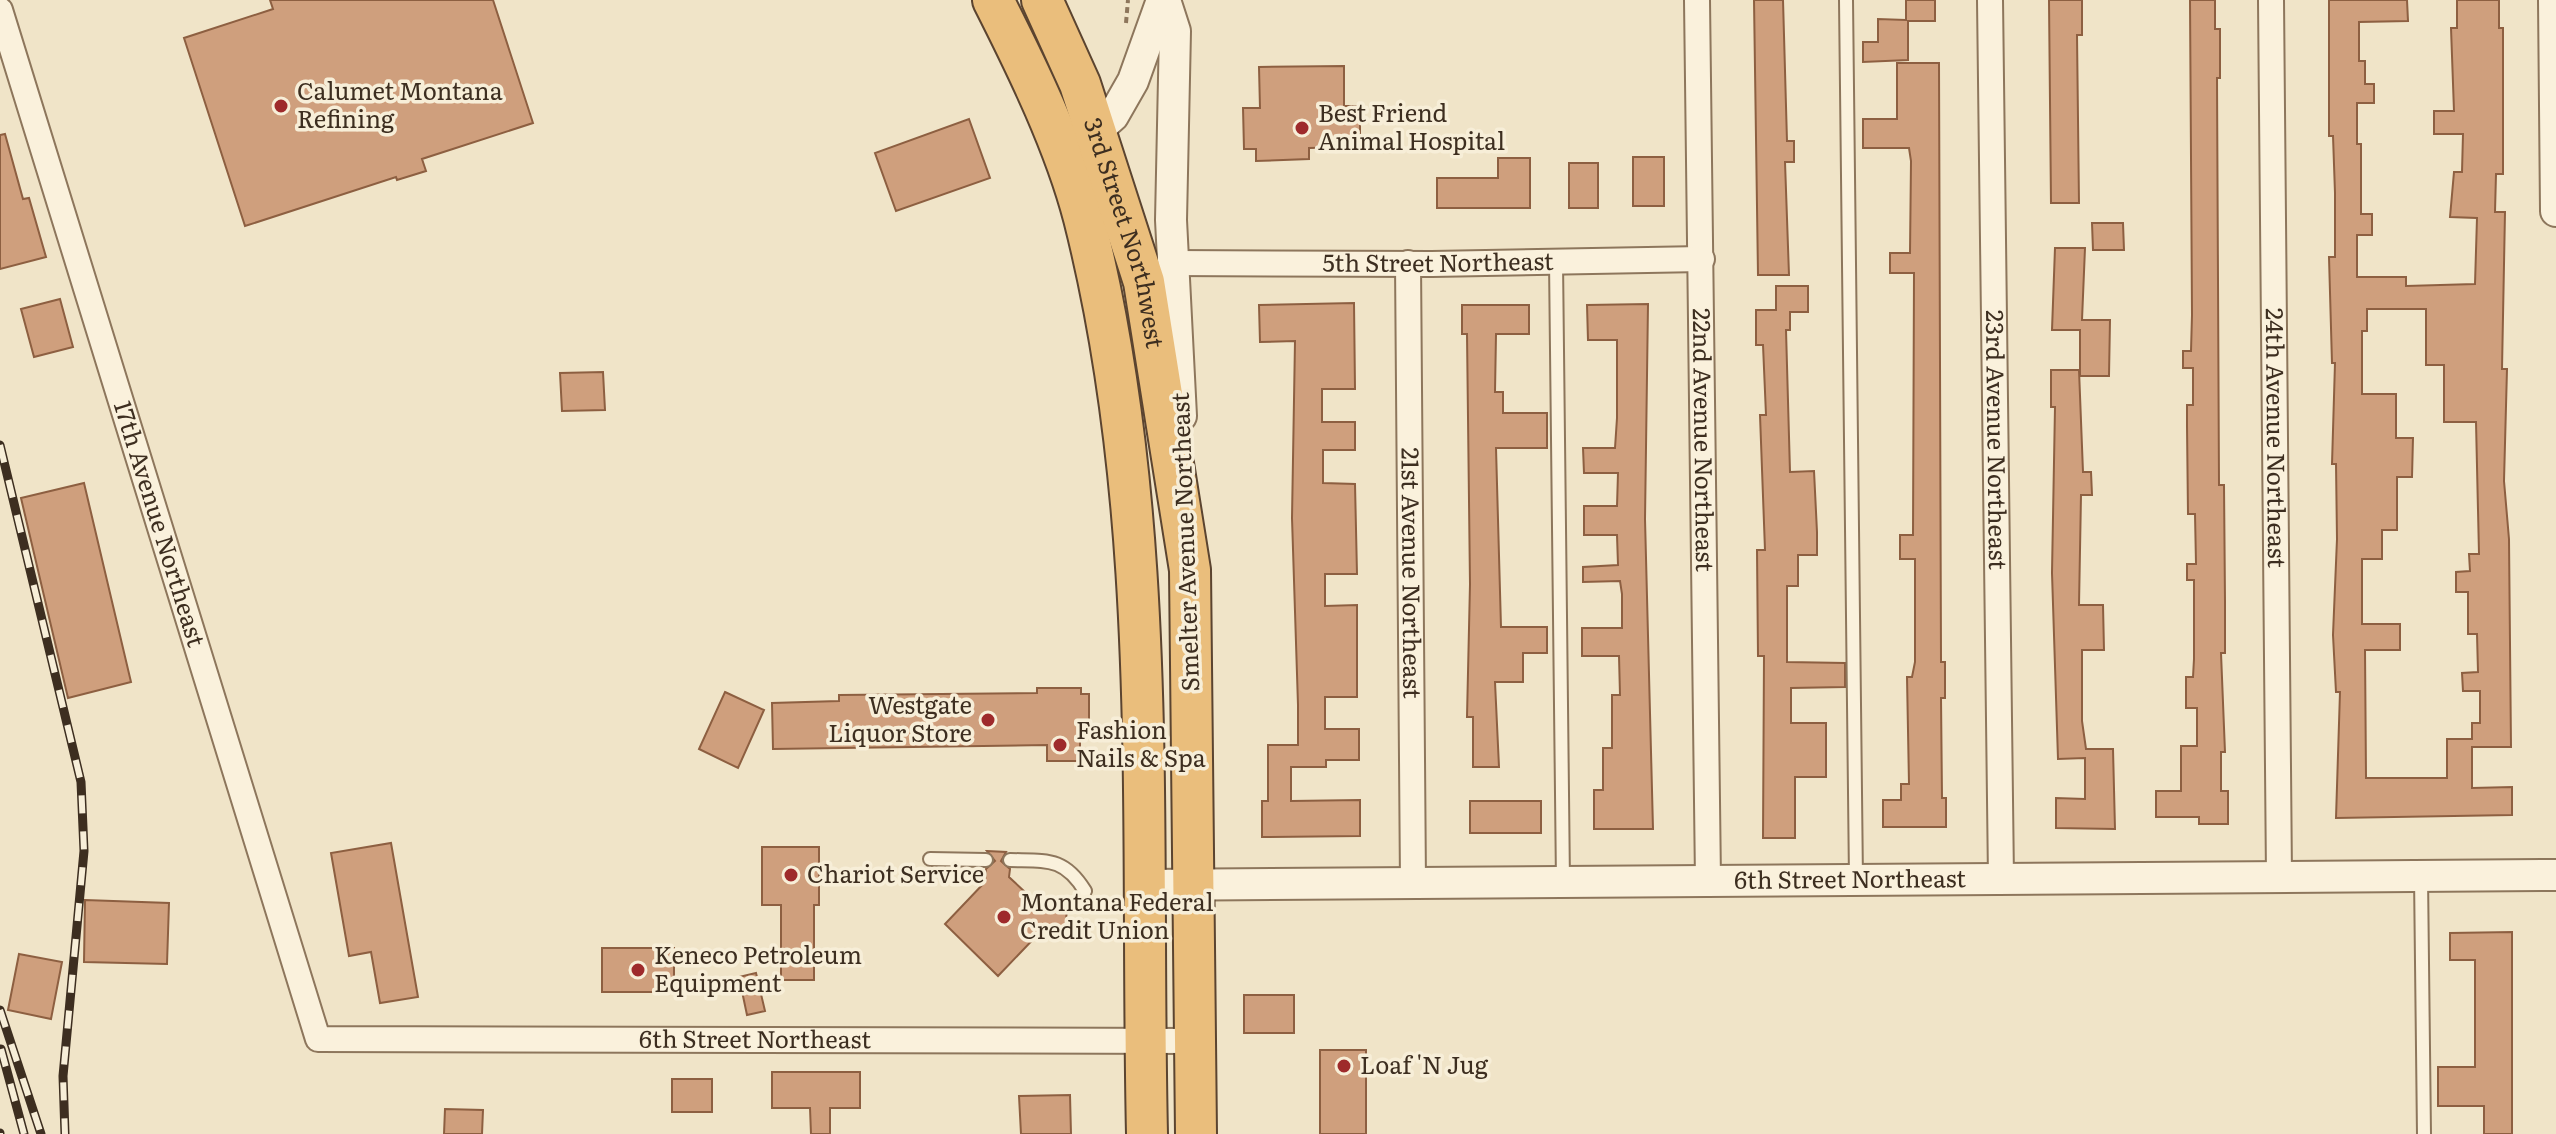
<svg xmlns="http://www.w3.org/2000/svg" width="2556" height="1134" font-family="Literata,serif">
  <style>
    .building { fill: #cf9f7d; stroke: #8d5f41; stroke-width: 2; fill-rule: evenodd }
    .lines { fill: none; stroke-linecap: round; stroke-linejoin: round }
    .service-casing { stroke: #8d765c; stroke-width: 16 }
    .minor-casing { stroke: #8d765c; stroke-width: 28 }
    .tertiary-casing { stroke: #8d765c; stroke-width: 34 }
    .trunk-casing { stroke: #5b4430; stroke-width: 44 }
    .path { stroke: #8d765c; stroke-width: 4; stroke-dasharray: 6 4; stroke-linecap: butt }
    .service { stroke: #faf1dc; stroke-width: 12 }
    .minor { stroke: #faf1dc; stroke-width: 24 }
    .tertiary { stroke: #faf1dc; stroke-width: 30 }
    .trunk { stroke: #eabe7c; stroke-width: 40 }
    .rail-casing { stroke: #3d2e20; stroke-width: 9 }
    .rail { stroke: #f7eed8; stroke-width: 6; stroke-dasharray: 18; stroke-linecap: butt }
    .poi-dot { fill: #9e2a2b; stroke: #f7eed8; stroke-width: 3 }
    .labels { text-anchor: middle; stroke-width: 7; stroke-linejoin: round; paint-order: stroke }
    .poi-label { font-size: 24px; fill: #3d2e20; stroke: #f7eed8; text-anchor: start }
    .street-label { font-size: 24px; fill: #3d2e20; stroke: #f7eed8 }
  </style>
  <rect width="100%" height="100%" fill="#f0e4c8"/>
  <path class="building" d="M270,0h223l40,123 -111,36 4,12 -29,9 -1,-3 -151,49 -61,-188 89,-29z
    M1754,0h29l4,141h7v21h-9l4,113h-31z
    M1906,0h29v21h-27v39l-45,2v-20h15v-23l28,1z
    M2049,0h33v35h-5l2,168h-28z
    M2190,0h25v29h5v49h-3l2,407h5l1,116v52h-4l4,99h-4v39h7v33h-29v-7h-43v-26h25v-45h16v-38h-11v-31h7l1,-18v-79h-7v-16h9l-1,-50h-7l-1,-88v-21h6v-37h-10v-17h8l1,-36z
    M2329,0h78l1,21 -49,1v39h6v23h9v19h-17v41h4v70h11v21h-15v42h49v9l69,-2 2,-66 -27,-1 4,-45h8l1,-38h-29v-23h20l-3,-83h6v-28h42v28h4v146h-7l-1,38h10l-3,157h5l-3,112 5,58 2,208h-39v41l40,-1v28l-176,3 4,-126h-4l-3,-57 4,-96 -1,-75h-4l3,-101h-3l-3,-106h6v-64l-2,-57h-4zM2367,309h59v56h18v57h32l3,132h-10l1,17 -14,1v20h12v42h9l1,38 -16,1 1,18h17v32h-8v16h-25v39h-81l-1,-128h35v-26h-38v-65h20v-29h15v-53h15l1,-39h-17v-44h-34v-63h5z
    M1897,63h42l2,599h4v36h-4l1,100h4v29h-63v-27h18v-16h8l-2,-107h5l3,-15v-103h-15v-24h13l1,-262h-24v-20h20l1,-92 -2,-13h-46v-29h34z
    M1344,66v40h16v41l-51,1v11l-53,2v-12h-12l-1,-41h17l-1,-41z
    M969,119l21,59 -94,33 -21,-58z
    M5,134l18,65 6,-1 17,59 -46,12v-134z
    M1633,157h31v49h-31z
    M1498,158h32v50h-93v-30h61z
    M1569,163h29v45h-29z
    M2092,223h31l1,27h-31z
    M2055,248h30l-3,72h28l-1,56h-29v-46h-28z
    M1776,286h32v26h-18v18h-4l4,142 24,-1 3,61v23h-19v31h-11v76l58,1v24l-54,1v35h35v54h-31v61h-32l1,-182h-6l-1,-106h8l-5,-135h6l-3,-70h-7v-35h20z
    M60,299l13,48 -39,10 -13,-48z
    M1354,303l1,86h-33v33h33v28h-32v33l32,1 2,90h-32v32l32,-1v92h-32v32h34v31h-33v7h-35v34l69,-1v36l-98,1v-36h6v-56h30v-40l-6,-187 3,-177 -35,1 -1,-37z
    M1648,304l-3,215 8,310h-59v-39h9v-42h9v-53h8l-1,-39h-37v-28h40v-34l-2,-13 -37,1v-15l35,-2 -1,-30h-33v-29h33l1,-33h-34l-1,-25h32l2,-30v-78h-29l-1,-35z
    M1462,305h67v29h-33l-1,58h8v21h44v35h-51l5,179h46v26h-24v29h-28l4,85h-26v-50h-6l3,-133 -3,-250h-5z
    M2051,370h28l4,102h8l1,23h-11l-2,110h24l1,45h-22v71l4,28h27l2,80 -59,-1v-30l29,1v-41l-27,1 -6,-186 3,-166h-4z
    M603,372l2,38 -43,1 -2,-38z
    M84,483l47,199 -63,16 -47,-200z
    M1037,688h44v6h8v26h-9v41h-33v-16l-274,4 -1,-46 67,-2v-6l198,-2z
    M725,692l39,18 -26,58 -39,-19z
    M1470,801h71v32h-71z
    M391,843l27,154 -38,6 -9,-51 -22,4 -18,-103z
    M762,847h57v58h-5v75h-33v-75h-19z
    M987,851l19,1 -5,9 9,8 -1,8 32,30 26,2 -2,22 -23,-1 -44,46 -53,-52 40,-42 1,-13 9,-8z
    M85,900l84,3 -2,61 -83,-2z
    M2512,932v202h-28v-28h-46v-39h37v-107h-25v-27z
    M602,948h72v44h-72z
    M19,954l43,8 -11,57 -43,-9z
    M756,973l9,38 -18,4 -8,-38z
    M1244,995h50v38h-50z
    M1320,1050h46v84h-46z
    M772,1072h88v36h-30v26h-19l-1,-26h-38z
    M672,1079h40v33h-40z
    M1070,1095l1,39h-50l-2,-38z
    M445,1109l38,1 -1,24h-38z"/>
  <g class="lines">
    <g class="service-casing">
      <path id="service" d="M1846,0l10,880
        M1556,261l7,621
        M930,859l56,1
        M1010,860c37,1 54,-3 75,31
        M2421,876l3,258"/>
    </g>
    <g class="minor-casing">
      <g id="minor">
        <path id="s1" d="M1697,0l11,881"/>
        <path id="s2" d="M1990,0l11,879"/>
        <path id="s3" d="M2271,0l8,877"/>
        <path id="s4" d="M0,10l318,1029 876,2"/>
        <path id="s5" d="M1172,263l260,1 270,-5"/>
        <path id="s6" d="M1408,263l5,620"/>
      </g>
    </g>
    <g class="tertiary-casing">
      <g id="tertiary">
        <path d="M1165,0l10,31 -4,189 10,196"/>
        <path d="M2554,0l2,211"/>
        <path d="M1093,152l3,-21 17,-15 20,-35 29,-81"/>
        <path id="s7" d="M1144,885l1412,-10"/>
      </g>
    </g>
    <g class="trunk-casing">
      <g id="trunk">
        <path d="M993,0c34,67 72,145 91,218 76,299 56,610 63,916"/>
        <path id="s8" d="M1042,0l38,84 64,198 46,288 6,564"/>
      </g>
    </g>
    <path class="path" d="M1126,23l2,-23"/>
    <use href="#service" class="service"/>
    <use href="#minor" class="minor"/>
    <use href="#tertiary" class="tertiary"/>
    <use href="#trunk" class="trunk"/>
    <g class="rail-casing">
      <path id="rail" d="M0,445l81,337 3,69 -21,225 2,58
        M0,1010l41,124
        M1,1049l23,85
        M0,1133v1"/>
    </g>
    <use href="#rail" class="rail"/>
  </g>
  <g class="poi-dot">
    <circle cx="281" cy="106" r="8"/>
    <circle cx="1302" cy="128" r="8"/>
    <circle cx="988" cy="720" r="8"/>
    <circle cx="1060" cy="745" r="8"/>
    <circle cx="791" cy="875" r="8"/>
    <circle cx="1004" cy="917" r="8"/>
    <circle cx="638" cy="970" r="8"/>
    <circle cx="1344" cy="1066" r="8"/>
  </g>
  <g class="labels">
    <g class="poi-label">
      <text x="297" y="100">Calumet Montana<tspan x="297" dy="28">Refining</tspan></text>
      <text x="1318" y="122">Best Friend<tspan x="1318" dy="28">Animal Hospital</tspan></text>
      <text x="972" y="714" text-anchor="end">Westgate<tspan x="972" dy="28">Liquor Store</tspan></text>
      <text x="1076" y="739">Fashion<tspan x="1076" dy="28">Nails &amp; Spa</tspan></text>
      <text x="807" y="883">Chariot Service</text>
      <text x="1020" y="911">Montana Federal<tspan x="1020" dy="28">Credit Union</tspan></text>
      <text x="654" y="964">Keneco Petroleum<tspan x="654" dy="28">Equipment</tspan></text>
      <text x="1360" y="1074">Loaf 'N Jug</text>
    </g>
    <g class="street-label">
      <text dy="8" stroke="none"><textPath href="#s8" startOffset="248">3rd Street Northwest</textPath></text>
      <text dy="8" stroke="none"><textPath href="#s5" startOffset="266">5th Street Northeast</textPath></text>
      <text dy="8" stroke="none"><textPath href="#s3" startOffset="438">24th Avenue Northeast</textPath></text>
      <text dy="8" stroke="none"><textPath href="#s2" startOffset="440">23rd Avenue Northeast</textPath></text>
      <text dy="8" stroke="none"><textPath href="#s1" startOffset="440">22nd Avenue Northeast</textPath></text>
      <text dy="8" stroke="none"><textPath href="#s4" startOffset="538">17th Avenue Northeast</textPath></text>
      <text transform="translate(1186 542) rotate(-92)" y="8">Smelter Avenue Northeast</text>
      <text dy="8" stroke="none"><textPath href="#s6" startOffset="310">21st Avenue Northeast</textPath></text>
      <text dy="8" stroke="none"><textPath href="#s7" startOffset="706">6th Street Northeast</textPath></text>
      <text dy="8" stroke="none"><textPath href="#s4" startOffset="1514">6th Street Northeast</textPath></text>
    </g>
  </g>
</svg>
